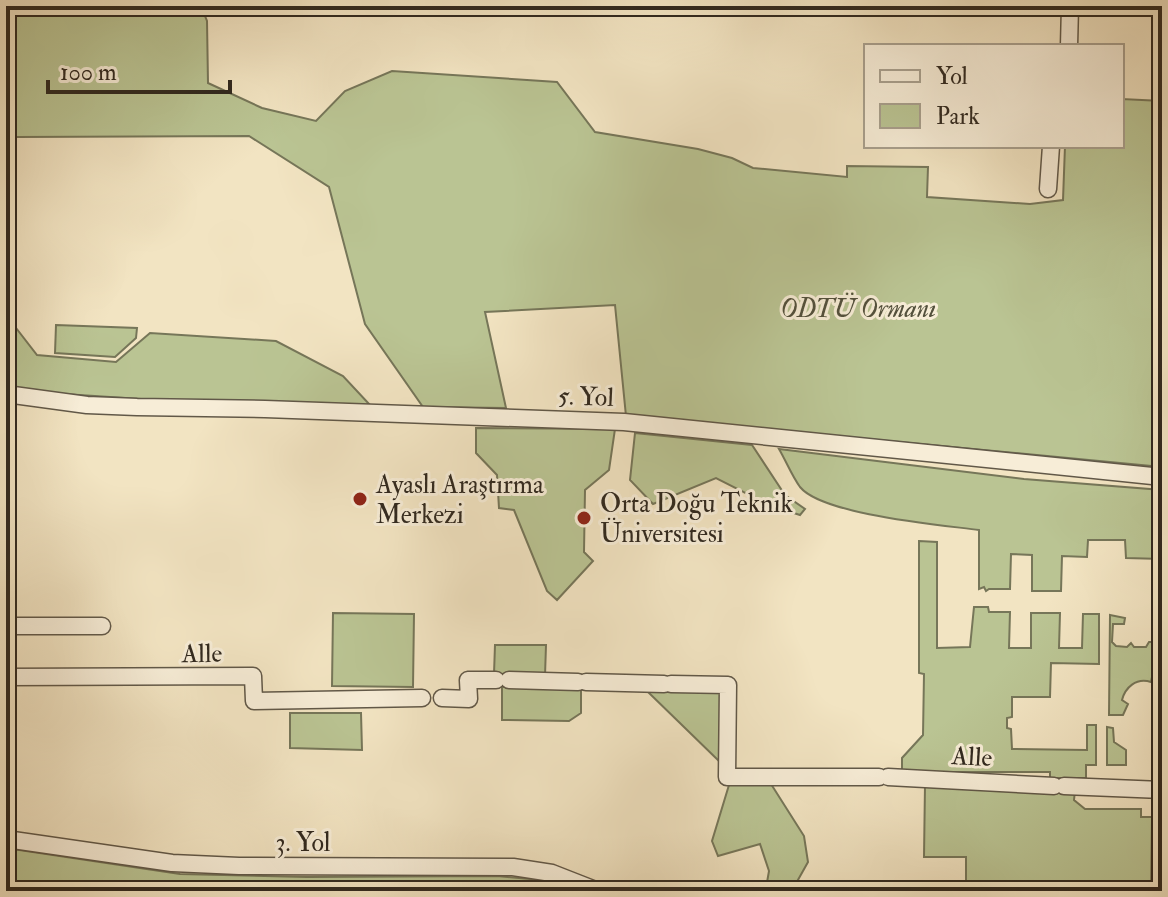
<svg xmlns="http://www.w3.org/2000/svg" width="1168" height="897" font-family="'IM FELL Double Pica',serif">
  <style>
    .green { fill: #bac493; stroke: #767659; stroke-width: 2 }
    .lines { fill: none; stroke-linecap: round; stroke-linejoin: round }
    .minor-casing { stroke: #615848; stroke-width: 19 }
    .minor { stroke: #f7edd7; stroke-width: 16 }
    .poi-dot { fill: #8f2418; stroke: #f7edd7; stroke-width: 3 }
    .labels { text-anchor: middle; stroke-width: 6; stroke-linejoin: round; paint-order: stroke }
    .park-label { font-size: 26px; font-style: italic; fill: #53503c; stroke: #f7edd7 }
    .street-label { font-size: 26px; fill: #31291f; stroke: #f7edd7 }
    .poi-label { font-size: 26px; fill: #31291f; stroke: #f7edd7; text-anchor: start }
  </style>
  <rect width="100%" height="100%" fill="#f2e4c2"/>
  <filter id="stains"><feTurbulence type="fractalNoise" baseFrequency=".0025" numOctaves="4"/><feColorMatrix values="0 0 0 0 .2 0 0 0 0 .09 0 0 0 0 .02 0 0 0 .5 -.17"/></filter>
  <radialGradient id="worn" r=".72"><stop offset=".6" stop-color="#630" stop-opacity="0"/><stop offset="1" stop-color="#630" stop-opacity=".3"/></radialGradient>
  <path class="green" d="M28,6h173l6,15 1,62 54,25 54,13 29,-30 47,-20 165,11 38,50 103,17 34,9 21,10 94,9v-11l81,1 -1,30 103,7 33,-4 2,-54h57v-47l40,2v366l-536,-51 -11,-111 -130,7 21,96 -83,-1 -58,-83 -36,-137 -80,-51 -232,1 -11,-3v-121z
    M6,315l31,40 79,7 34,-29 126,8 67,35 27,29 -198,-4 -139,-9 -27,-5z
    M56,325l81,3 -1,10 -21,19 -60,-4z
    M476,428l139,1 -6,41 -24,20 -1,62 9,9 -36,39 -10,-9 -33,-81 -15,-2 -2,-33 -21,-22z
    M635,433l117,12 33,50 20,14 -5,6 -31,-10 -53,-27 -63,26 -23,-24z
    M779,449l245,30 138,11v69l-36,-1 -1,-18h-37l-1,17 -25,-1 -1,35h-29v-36l-21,-1 -1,35h-21l-3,2 -2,-4 -5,2v-59c-37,-5 -156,-15 -179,-43 -8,-11 -14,-26 -21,-38z
    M919,541l18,1v106l33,-1 4,-40h14l1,5h21l-1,36h22v-35h29l-1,35h23l1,-34h16v50l-48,-1 -1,34h-38v20l-5,1v10l4,1 1,20 75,1v-25h9v40h-10v13h-36v-6h-148v-14l21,-23 1,-61 -5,-1z
    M333,613l81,1 -1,73 -81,-1z
    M1110,615l15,3 -1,6h-11l-1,18 4,4 11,1 4,-4 3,4h12l3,-5h7l6,-5v43l-10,-3 -1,5c-15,-5 -26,6 -29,18l6,4 -5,11h-14z
    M495,645h51l-1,31 -51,-2z
    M502,687h79v26l-12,8 -67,-1z
    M647,691l74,1 1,72z
    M290,713h71l1,37 -72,-2z
    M1107,727l6,1 1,14 12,8v15h-19z
    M771,784l33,52 4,26 -14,25 -28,1 3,-17 -9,-27 -42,12 -6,-15 17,-56z
    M925,785l150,6 -1,9 11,9h56v8h11l-1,74h-185v-34h-42z
    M6,848l174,26 127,3 190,-1 55,5 28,10h-574z"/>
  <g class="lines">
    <g class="minor-casing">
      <path id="minor" d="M1069,46l1,-40
        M1048,189l3,-43
        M6,394l81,11 50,2 128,2 359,13 538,55
        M6,626h96
        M6,677l247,-1 1,25 168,-3
        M509,680l69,2
        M586,682l78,2
        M671,684l57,1 -1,92h152
        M442,698l27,1 -1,-19h28
        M888,777l166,9
        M1064,786l98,4
        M6,839l166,24 67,3 274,1 39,6 46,18"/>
    </g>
    <use href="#minor" class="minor"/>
  </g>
  <g class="poi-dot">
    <circle cx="360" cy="499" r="8"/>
    <circle cx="584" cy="518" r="8"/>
  </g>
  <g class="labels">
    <g class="park-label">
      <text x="858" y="317">ODTÜ Ormanı</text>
    </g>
    <g class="street-label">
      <text transform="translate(586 396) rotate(2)" y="9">5. Yol</text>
      <text transform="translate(202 653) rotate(-1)" y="9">Alle</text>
      <text transform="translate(972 756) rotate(3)" y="9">Alle</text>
      <text x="303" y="851">3. Yol</text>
    </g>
    <g class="poi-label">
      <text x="376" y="493">Ayaslı Araştırma<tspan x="376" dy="30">Merkezi</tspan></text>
      <text x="600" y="512">Orta Doğu Teknik<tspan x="600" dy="30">Üniversitesi</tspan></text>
    </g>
  </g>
  <rect width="1168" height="897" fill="none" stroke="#f2e4c2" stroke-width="32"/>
  <rect x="8" y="8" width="1152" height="881" fill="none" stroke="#31291f" stroke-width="4"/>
  <rect x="16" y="16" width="1136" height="865" fill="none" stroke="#31291f" stroke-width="2"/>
  <rect x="864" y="44" width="260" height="104" fill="#f7edd7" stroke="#a89f8d" stroke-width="2"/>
  <rect x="880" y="70" width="40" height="12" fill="#f7edd7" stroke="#a89f8d" stroke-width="2"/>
  <text x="936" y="84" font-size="24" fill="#31291f">Yol</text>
  <rect x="880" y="104" width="40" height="24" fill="#bac493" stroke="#a89f8d" stroke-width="2"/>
  <text x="936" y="124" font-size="24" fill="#31291f">Park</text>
  <path d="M48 80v12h182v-12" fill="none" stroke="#31291f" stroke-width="4"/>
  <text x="60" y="80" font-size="24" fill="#31291f" stroke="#f7edd7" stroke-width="6" paint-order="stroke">100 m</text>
  <rect width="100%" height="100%" filter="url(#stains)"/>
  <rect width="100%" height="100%" fill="url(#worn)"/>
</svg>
